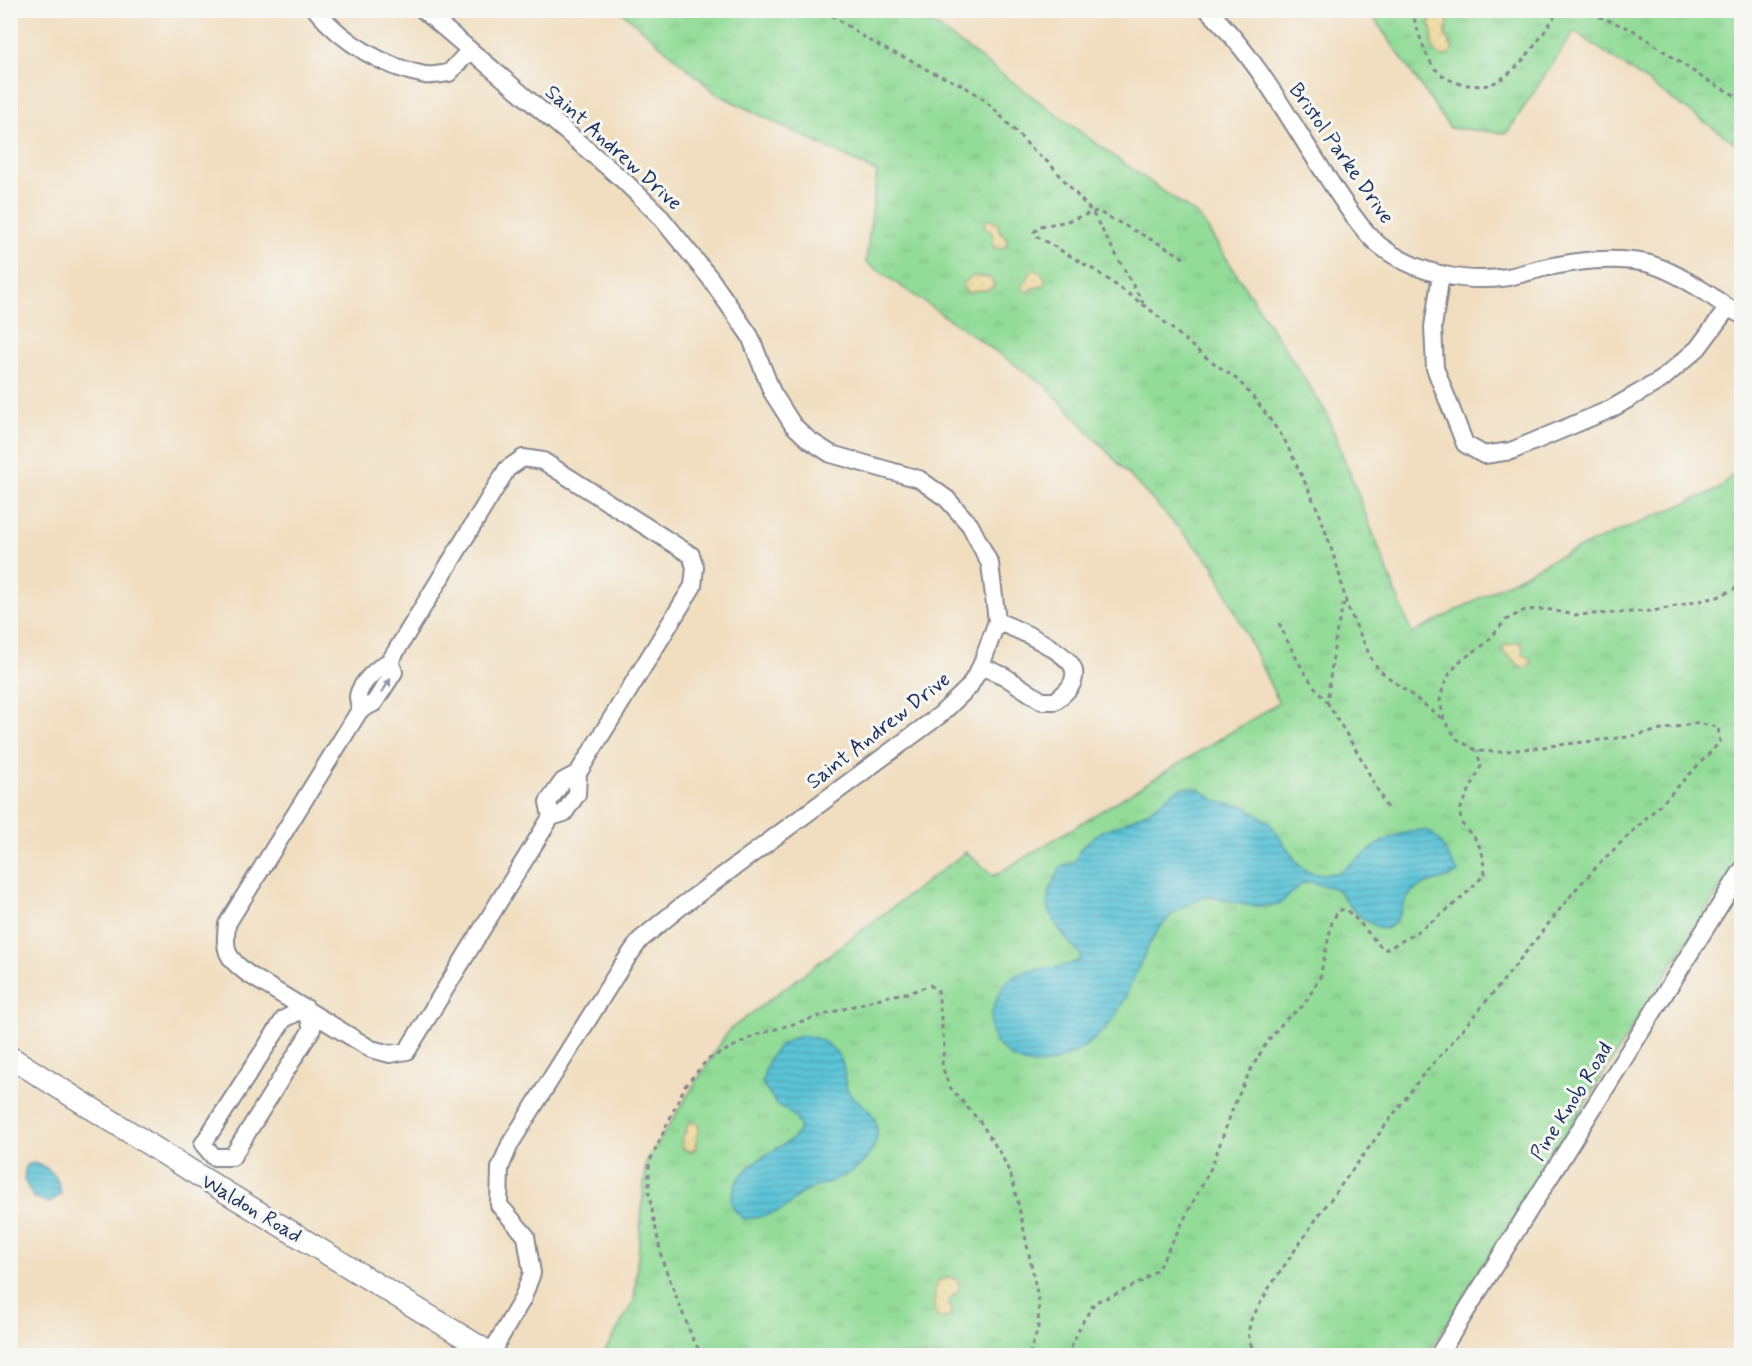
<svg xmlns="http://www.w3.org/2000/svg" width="1752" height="1366" font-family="Mynerve,sans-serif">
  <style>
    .grass { fill: url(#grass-tufts); stroke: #57867b; stroke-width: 1.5 }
    .sand { fill: url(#sand-dots); stroke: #84847e; stroke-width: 1.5 }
    .water { fill: url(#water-rules); stroke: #3b7a9a; stroke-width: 1.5 }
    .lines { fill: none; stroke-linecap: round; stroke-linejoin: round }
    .minor-casing { stroke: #86868f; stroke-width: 20 }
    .tertiary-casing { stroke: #86868f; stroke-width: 24 }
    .path { stroke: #86868f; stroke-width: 3; stroke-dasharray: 4.5 4.5; stroke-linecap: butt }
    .minor { stroke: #fff; stroke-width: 16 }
    .tertiary { stroke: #fff; stroke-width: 21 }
    .oneway { fill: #8d97ae }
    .labels { text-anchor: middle; stroke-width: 6; stroke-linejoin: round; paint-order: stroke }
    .street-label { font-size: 21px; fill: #1b2f5e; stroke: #f6f6f2 }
  </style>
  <defs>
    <pattern id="grass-tufts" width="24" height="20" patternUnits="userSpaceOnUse" patternTransform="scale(1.5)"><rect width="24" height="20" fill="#93dc98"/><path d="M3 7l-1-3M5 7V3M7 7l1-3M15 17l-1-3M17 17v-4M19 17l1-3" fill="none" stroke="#7ebd85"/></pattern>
    <pattern id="sand-dots" width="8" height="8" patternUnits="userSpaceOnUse" patternTransform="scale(1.5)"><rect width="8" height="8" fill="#eeda9e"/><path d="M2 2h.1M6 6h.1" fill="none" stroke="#ccbb8a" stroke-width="1.8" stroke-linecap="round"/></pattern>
    <pattern id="water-rules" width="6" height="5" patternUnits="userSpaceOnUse" patternTransform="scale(1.5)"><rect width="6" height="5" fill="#5bc4d7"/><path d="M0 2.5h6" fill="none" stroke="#4aa0b2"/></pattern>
  </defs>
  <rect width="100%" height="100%" fill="#f6f6f2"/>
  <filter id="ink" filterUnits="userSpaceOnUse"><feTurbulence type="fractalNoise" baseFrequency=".0167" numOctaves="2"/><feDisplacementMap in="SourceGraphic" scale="12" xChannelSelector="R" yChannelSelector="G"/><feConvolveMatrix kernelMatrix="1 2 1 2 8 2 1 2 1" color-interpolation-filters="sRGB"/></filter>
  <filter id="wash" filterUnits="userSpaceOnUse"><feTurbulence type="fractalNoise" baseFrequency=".008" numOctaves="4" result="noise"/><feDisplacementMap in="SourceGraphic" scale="24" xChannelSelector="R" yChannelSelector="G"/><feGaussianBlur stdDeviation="1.35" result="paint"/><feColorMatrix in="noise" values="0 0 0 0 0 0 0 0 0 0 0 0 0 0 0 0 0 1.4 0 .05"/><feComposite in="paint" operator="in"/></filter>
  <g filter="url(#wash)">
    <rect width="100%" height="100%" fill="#f1dec0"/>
    <path class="grass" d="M621,11h295l196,144 87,61 127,196 86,222 139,-74 168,-71 22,-23v389l-314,500 -825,1 32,-55 12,-139 82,-131 238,-179 28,24 285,-173 -66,-138 -167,-179 -180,-124 11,-90 -160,-78z
      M1369,11h372v136l-167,-116 -67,102 -57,-5z"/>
    <path class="sand" d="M1440,14l7,5 1,4 -3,12 8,13 -3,6 -7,3c-19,-9 -6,-23 -14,-35l3,-4z
      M990,219l7,3 3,9 7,8v6l-6,4 -8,-2c-2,-5 1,-6 0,-11 0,-5 -6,-6 -9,-10l2,-5z
      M1033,270c9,0 14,8 11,16l-11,2 -4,4 -6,-2 -1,-4 6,-8 2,-6z
      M972,276l18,2 4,5v3l-6,4h-9l-11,3 -5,-5v-4z
      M1519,642l3,3 1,8 8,6v5l-4,4 -7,-2 -17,-15 -1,-3 3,-3z
      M689,1122h7l3,5 -4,22 -5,3 -7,-4 -2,-6z
      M948,1277l8,2c10,15 -5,12 -8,24 4,5 5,7 2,14l-10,2c-11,-9 -3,-19 -6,-30l5,-9z"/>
    <path class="water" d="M1187,787l12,2 19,13 26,4 25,16 30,43 9,7 8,2 22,-1 47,-33 16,-6 19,-4 8,1 11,9 19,33c-13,8 -36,9 -45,18 -13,12 -10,31 -28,38 -15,-3 -31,-16 -40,-29 -4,-5 -5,-10 -12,-12 -4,-2 -9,-2 -13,-3 -1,0 -7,-2 -9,-3 -13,-2 -22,20 -37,23 -11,2 -25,1 -36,-2 -10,-2 -21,-7 -31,-6 -4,0 -9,4 -13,5 -52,18 -56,91 -89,127 -14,15 -30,25 -49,32 -22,9 -41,2 -57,-15 -9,-9 -10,-20 -7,-33 16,-60 48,-34 88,-53l1,-5c-12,-12 -35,-38 -33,-56 1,-11 8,-21 12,-31l15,-7 6,-13 19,-16 19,-7 30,-14 23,-18 8,-5z
      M800,1035c20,1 40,13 44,34 1,6 0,12 2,18 4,15 29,17 31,43 1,6 -1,12 -4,18 -12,27 -43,33 -68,43 -7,3 -11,10 -17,15 -12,9 -28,11 -44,13l-9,-8 -4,-10c2,-26 24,-40 45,-52 10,-6 20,-10 24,-22l-6,-11 -18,-13 -14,-20c6,-28 11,-37 38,-48z
      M33,1163c18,4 25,13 28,31l-12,9 -16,-6 -9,-18 2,-14z"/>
  </g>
  <g filter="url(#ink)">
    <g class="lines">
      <g class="minor-casing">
        <path id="minor" d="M316,10c27,33 68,57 109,65 7,1 16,-1 24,-2l21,-23
          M423,10l201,171 34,33 52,64 40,58 22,56 21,33 16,15 22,14 88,25 28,20 23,26 20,39 7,57 -16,45 -12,21 -29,28 -261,193 -39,32 -19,27 -111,177 -10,24 -1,37 27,31 6,37 -10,27 -31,53
          M1208,10c50,49 83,113 121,170 13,20 32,50 50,65 35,28 85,39 129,32 11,-2 23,-6 35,-9 34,-7 69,-12 103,-5 21,5 43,19 61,30 12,8 21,16 35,22
          M1441,274l-8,53 2,41 30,76 19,11 27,-4 100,-42 50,-29 37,-32 29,-39
          M390,661l4,11 -20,31 -14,7c0,-4 -2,-10 -2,-14 2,-13 21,-30 32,-35l117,-192 16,-11 20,3 148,94 4,12 -2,19 -115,187
          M981,666l23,10 38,25h13c10,-8 21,-16 19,-30 -3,-19 -60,-43 -77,-50
          M360,710l-133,214c-3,28 -1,33 21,50l123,75 19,5 17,-3 144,-234 13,-4 13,-19 1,-21 -15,8 -15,21 3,15
          M306,1008l6,21 -80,128h-18l-11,-13 81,-125z
          M1438,1356l304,-486"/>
      </g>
      <g class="tertiary-casing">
        <path id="tertiary" d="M10,1057l191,120 294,179"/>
      </g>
      <path class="path" d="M824,10l46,31 19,10 20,8 22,13 31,13 19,12 13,12 40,42 16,13 42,48 51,91
        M1411,10c7,19 11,39 22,56 8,11 22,18 35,19 4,0 10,1 14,1 33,-4 59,-50 77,-76
        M1582,10l51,20 70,48 39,21
        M1184,258l-13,-8 -74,-39 -33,11 -23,4 -7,6 4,5 58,34 34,24 23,17 47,41 39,28 19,22 26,36 26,54 10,22 18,54 9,37 24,52 8,12 65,50
        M1279,623c13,29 27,56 48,79l9,-68 9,-36
        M1327,702l35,58 26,50
        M704,1356l-10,-14 -32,-82 -13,-65v-32l36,-77 22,-26 49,-25 128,-38 28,-5 18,-7 8,6 6,53 -2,22 7,20 32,37 21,33 9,20 8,31 20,95 -1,26 -9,28
        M1067,1356l15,-33 13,-21 19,-7 27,-13 17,-13 54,-103 22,-61 16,-34 17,-29 18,-22 19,-15 16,-28 12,-55 6,-11 7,-2c15,12 25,27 39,41 30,-13 81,-50 101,-77l-3,-22 -8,-14 -13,-14 -1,-13 21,-44 -4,-15
        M1254,1356l-6,-23 3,-13 18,-32 50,-73 103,-139 24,-27 53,-63 77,-97 26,-28 64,-62 54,-57 -2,-15 -22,-4 -69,14 -128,15 -22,-1 -20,-12 -13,-19 -4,-19 3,-14 7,-14 11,-13 24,-16 21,-24 19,-10 22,-1 27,6 79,-4 65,-14 24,-12"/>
      <use href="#minor" class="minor"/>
      <use href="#tertiary" class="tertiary"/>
    </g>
    <defs><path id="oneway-solid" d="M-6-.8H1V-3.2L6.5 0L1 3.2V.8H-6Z" transform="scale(1.5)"/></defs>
    <use class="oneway" href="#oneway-solid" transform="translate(386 686) rotate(-57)"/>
  </g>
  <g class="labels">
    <g class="street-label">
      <text transform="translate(614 147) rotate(42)" y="7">Saint Andrew Drive</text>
      <text transform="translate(1342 153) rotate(55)" y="7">Bristol Parke Drive</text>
      <text transform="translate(878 730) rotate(-38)" y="7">Saint Andrew Drive</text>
      <text transform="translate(1571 1101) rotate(-58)" y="7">Pine Knob Road</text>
      <text transform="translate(252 1208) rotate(31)" y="7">Waldon Road</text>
    </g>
  </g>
  <rect width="1752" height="1366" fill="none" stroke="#f6f6f2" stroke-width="36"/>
</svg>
